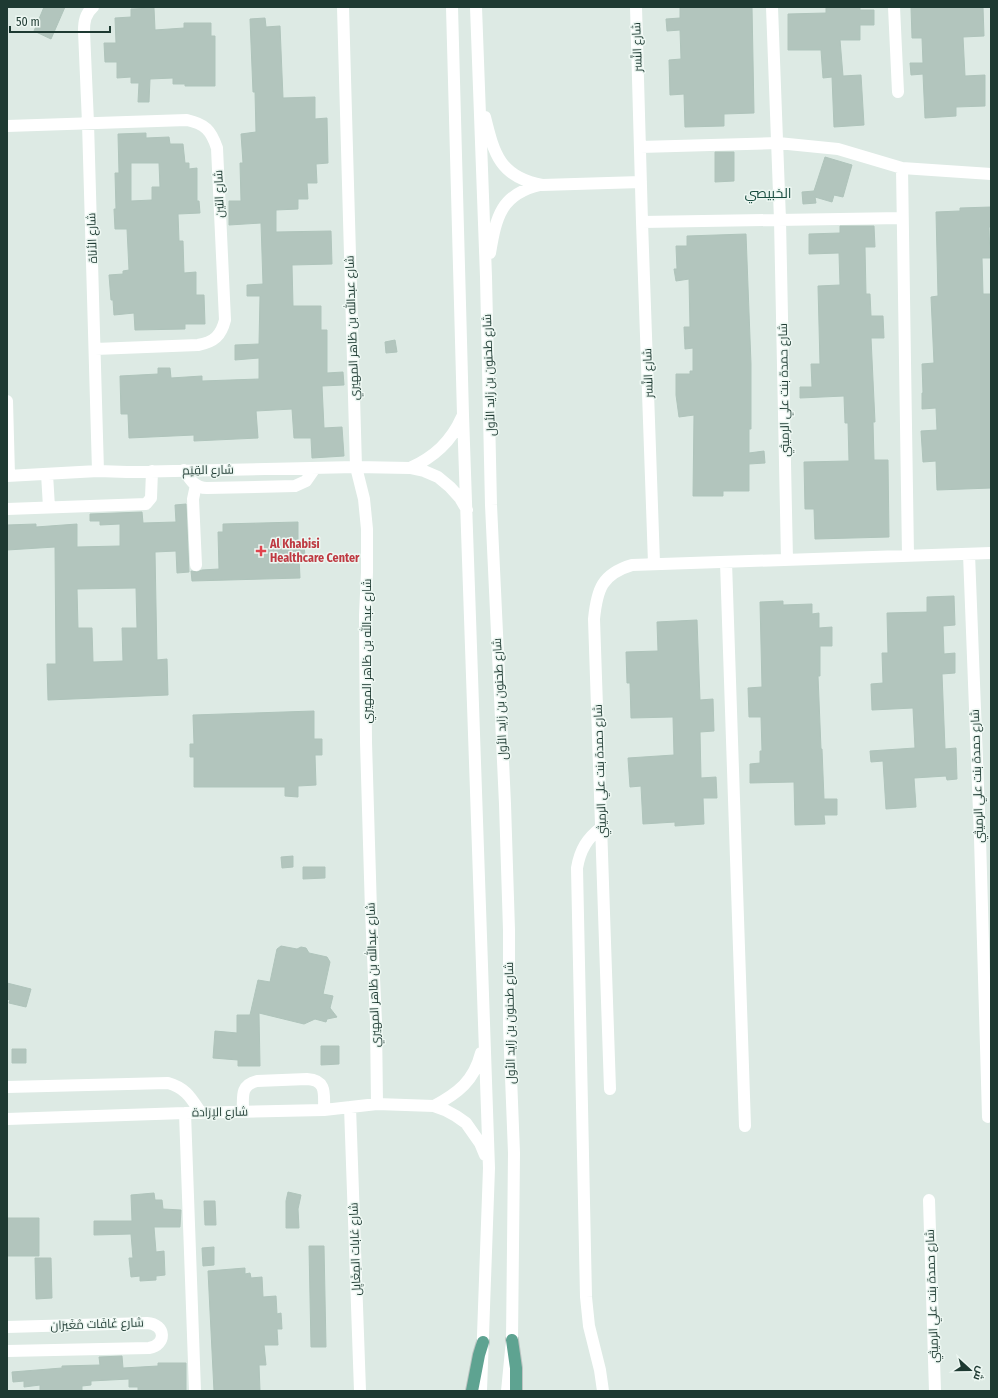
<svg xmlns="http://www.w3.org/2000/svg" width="998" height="1398" font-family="'Fira Sans Condensed',Cairo,sans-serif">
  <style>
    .building { fill: #b2c5bd; stroke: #afc4bb; fill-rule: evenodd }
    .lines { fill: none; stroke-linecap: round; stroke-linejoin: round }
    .major-casing { stroke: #bcc4c2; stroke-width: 14 }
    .minor { stroke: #fff; stroke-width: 12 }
    .major { stroke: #5ea391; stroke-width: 12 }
    .health-dot { fill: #e0444e; stroke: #edf7f2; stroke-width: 1.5 }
    .labels { text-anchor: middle; stroke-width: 3; stroke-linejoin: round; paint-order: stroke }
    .street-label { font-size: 12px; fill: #1e3a32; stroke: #edf7f2 }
    .health-label { font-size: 12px; font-weight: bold; fill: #be3a42; stroke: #edf7f2; text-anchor: start }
    .quarter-label { font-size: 14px; fill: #194d40; stroke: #edf7f2 }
  </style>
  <rect width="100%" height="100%" fill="#ddeae4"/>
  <path class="building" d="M44,7h21l-14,32 -17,-8z
    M680,7h72l2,106 -30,1v12l-39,1 -1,-33 -14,1 -1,-35 12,-1 -1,-29 -13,1 -1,-12 14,-1z
    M826,7h34v3h14v15h-14v15h-20l3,36 18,-1 3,50 -30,2 -2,-50 -9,1 -2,-28h-33v-36l38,-1z
    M911,7h72l1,29 -21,1 2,39 20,-1v31l-29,1v9l-31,2 -2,-44 -12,1 -1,-12h13l-1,-25h-10z
    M154,8l1,22 29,-2v-5h27v13h4v50h-30v-2h-12v-6l-23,1 -1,23h-11l1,-19h-8v-6l-14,1v-16h-12l-1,-19h12l-1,-25 16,-1v-8z
    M265,18l1,9 14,-1 3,72 32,-1v22l12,-1 1,45 -12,1 1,19h-10l1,16h-10v10l-22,1v22l55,-1 1,33 -40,1 1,41h28v24h6v43l16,-1 1,13 -22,1 2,42 18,-1 2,29 -32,2 -1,-20h-17l-2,-29 -36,2 2,27 -64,3v-6l-65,3 -1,-24h-7l-1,-38 38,-2v-6h12l1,10 31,-2v5l57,-2v-21l-24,2v-15l24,-1 1,-48h-13v-11l16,-1 -2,-61 -32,2v-24h12l-1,-38h3l-2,-29 15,-2 -1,-40h-2l-3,-73z
    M146,133v5l23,-1 1,7h13l2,19h4v6l8,-1v33h2l1,12 -22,1 1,27h4l1,32 12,-1v23h8l1,29h-20v5l-50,1 -1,-17 -20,2 -1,-15h-2l-2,-25 14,-1v-3l6,-1 -2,-41h-12l-1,-20h2l-1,-36h4l-1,-39zM131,163h28l1,24h-8v13l-21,1z
    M715,152h19v29l-19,1z
    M825,157l27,8 -9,32 -9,-2 -2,7 -17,-5 1,6 -13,1 -1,-12 12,-1z
    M991,207v20h-2l1,31h-8l1,36h8v194l-54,2 -1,-29 -13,1 -2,-31 16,-1 -1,-22 -14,1v-16h1l-1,-29 12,-1 -3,-66 7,-1 -2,-84 24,-1v-3z
    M840,226h34l1,21h-10l1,47h4l1,22h12l1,22h-13l4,84h-2l1,38h14l1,77 -74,2 -1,-30h-9l-1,-47 45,-1 -1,-38h-3l-1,-27 -44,2v-11h12l-1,-23h9l-2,-78 22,-1 -1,-32 -30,1v-20l31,-1z
    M746,234l5,130v65h-2v24l15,-2 1,12 -16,1v27h-26v5h-30l1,-81 -15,2 -3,-22v-21h14v-3h3v-23l-8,1 -1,-22h6l-1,-48 -13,2 -2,-12h3l-1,-23h11v-10z
    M395,340l2,12 -11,1 -1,-11z
    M186,504l3,68 -12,1 -1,-22 -21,1 2,108 10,-1 1,36 -120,5 -1,-36h9l-1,-117 -48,3v-25l29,-1v3l41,-3v23l43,-1v-22l-20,1v-4h-10v-7l52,-2 1,11 33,-1 -1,-17zM136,588l1,40h-15l1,33 -30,1 -1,-34h-14l-1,-39z
    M298,522v22h6l1,13h-6l1,21 -108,3 -1,-10 6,1 5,-2 17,-1 -1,-37h5v-8z
    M954,596l1,29 -12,1 1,28 11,-1v20l-13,1 3,75 11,-1 1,31 -10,1 -1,-4 -32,2 2,29 -30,2 -3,-48 -12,1 -1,-11 45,-3 -2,-40 -41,2 -1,-26 12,-1 -1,-30h6l-1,-40 40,-1v-15z
    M783,601v4l29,-1v10l7,-1v15l13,-1v19h-12v30h-2l3,73h1l2,50h13v16h-13l1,9 -30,1 -1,-43 -44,1v-19l10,-1v-12h2l-1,-34h-12l-1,-29 14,-1 -2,-85z
    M697,620l3,80 13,-1 1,32 -14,1 1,46 15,-1 1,21h-14l1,26 -29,2v-4l-32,2 -2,-38 -11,1 -2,-29 46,-3 -1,-38 -42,1 -1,-35h-3l-1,-31 32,-1 -1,-29z
    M314,711v28h8v16h-7l1,30 -18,1v11l-13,-1v-9h-91v-30h-4v-13h4l-1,-29z
    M293,856v11l-11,1 -1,-11z
    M303,867h22v11l-22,1z
    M281,946l16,3 4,-2 5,1 3,5 18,4 3,5 -7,32 10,2 -3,12 7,9 -10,2 -1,3 -11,-3 -11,5 -45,-11 1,53h-22v-6l-25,-2 2,-27 22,2v-18h13l8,-35 12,2 7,-33z
    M7,983l24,6 -5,18 -17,-4 1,-3 -3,-1z
    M321,1046h18v18l-18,1z
    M12,1049h14v14h-14z
    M288,1192l13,3 -3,14 1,19h-13v-27z
    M154,1193l1,7h7l1,9 18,1 -1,17h-26l2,25 8,-1 1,24 -9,1v4l-16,1v-5l-9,1 -2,-19h4l-2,-24 -37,1v-14h38l-1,-26z
    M204,1201h11l1,24h-11z
    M7,1218h32v38h-32z
    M309,1246h15l2,101h-15z
    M214,1247v18l-11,1 -1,-18z
    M35,1258h16l1,40 -16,1z
    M245,1268v6l5,-1 1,5 11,-1 1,20 13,-1 1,18 4,-1 1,16h-5l1,16h-14l2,20h-7l1,26h-46l-6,-120z
    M122,1356l1,12 35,-2v-3h28v28h-48v-4h-9v-8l-38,2v4l-9,1v5h-42v-6l-16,2v-6l-11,1 -1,-10 50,-4v-2l38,-1 -1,-8z"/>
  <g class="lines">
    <g class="major-casing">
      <path id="major" d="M512,1340l4,28v23
        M472,1391l7,-36 4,-13"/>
    </g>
    <path class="minor" d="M93,7c-8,7 -9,15 -9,24l4,92 10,348
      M343,7l13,460 8,32 3,30v43l-2,43 1,127 5,169 5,111 1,82
      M452,7l11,408 26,753 -8,223
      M476,7l10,270 5,228 14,299 4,126v96l5,127 -2,187 -5,51
      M636,7l6,215 12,341
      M772,7l8,213 7,340
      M894,7l4,85
      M485,117c9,37 15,60 57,68l99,-3
      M7,126l180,-6c18,4 24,10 30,28l8,172c-4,16 -11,22 -27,25l-103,4
      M640,147l138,-4 60,6 64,19 89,6
      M902,168l6,387
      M642,222l260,-4
      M490,253c6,-36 11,-59 50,-68
      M7,401l2,74
      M410,468c24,-11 41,-26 52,-51
      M184,470c6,10 11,18 23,18l88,-2 11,-5 9,-13
      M47,474l2,33
      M7,476l91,-5 29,1 229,-5 54,1 14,3 14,6 12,10 10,11 7,12
      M7,509l139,-5 5,-6 1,-27
      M969,554l11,284 8,279
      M726,562l19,564
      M196,565l-3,-66 3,-14
      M602,827c-15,11 -22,23 -25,41l9,429 3,29 11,44 3,21
      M7,1087l161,-4c18,5 23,15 33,30
      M610,1089l-16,-470c3,-30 8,-45 38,-54l359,-12
      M434,1106c24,-13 40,-25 47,-53
      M350,1107l10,284
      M243,1112c0,-15 -3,-27 14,-31l50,-2c20,1 17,15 17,31
      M185,1113l10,278
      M7,1119l178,-6 139,-3 53,-6 57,2 11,4 11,6 10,7 14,20 5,12
      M929,1200l6,191
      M7,1327l140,-4c19,1 20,22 2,25l-142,3"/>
    <use href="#major" class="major"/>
  </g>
  <path class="health-dot" d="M259 545h4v4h4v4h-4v4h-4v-4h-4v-4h4z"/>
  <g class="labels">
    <g class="street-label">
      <text transform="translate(637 47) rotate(-92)" y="4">شارع النَّسر</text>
      <text transform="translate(219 194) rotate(-92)" y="4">شارع التين</text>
      <text transform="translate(92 238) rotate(-92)" y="4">شارع الأناة</text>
      <text transform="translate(352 328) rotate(-92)" y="4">شارع عبدالله بن ظاهر المهيري</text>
      <text transform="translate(648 373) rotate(-92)" y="4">شارع النَّسر</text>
      <text transform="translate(489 375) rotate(-92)" y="4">شارع طحنون بن زايد الأول</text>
      <text transform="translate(784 390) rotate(-91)" y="4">شارع حمدة بنت علي الرميثي</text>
      <text transform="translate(208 470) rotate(-1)" y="4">شارع القِيَم</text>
      <text transform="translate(367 651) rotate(-90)" y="4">شارع عبدالله بن ظاهر المهيري</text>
      <text transform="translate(500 699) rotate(-93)" y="4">شارع طحنون بن زايد الأول</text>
      <text transform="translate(600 771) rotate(-92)" y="4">شارع حمدة بنت علي الرميثي</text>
      <text transform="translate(977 776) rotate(-92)" y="4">شارع حمدة بنت علي الرميثي</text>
      <text transform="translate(373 975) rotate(-92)" y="4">شارع عبدالله بن ظاهر المهيري</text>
      <text transform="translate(510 1023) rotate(-91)" y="4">شارع طحنون بن زايد الأول</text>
      <text transform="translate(220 1112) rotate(-1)" y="4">شارع الإرَادة</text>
      <text transform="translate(355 1249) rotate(-92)" y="4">شارع غابات المِغَايِل</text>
      <text transform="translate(932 1296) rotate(-92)" y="4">شارع حمدة بنت علي الرميثي</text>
      <text transform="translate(97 1324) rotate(-2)" y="4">شارع غَافَات مْغَيرَان</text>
    </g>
    <g class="health-label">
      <text x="270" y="548">Al Khabisi<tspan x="270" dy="14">Healthcare Center</tspan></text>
    </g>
    <g class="quarter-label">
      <text x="768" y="198">الخبيصي</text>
    </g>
  </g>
  <rect width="998" height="1398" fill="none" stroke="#1e3a32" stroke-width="16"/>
  <g transform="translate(970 1370) rotate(111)" stroke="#edf7f2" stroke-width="3" paint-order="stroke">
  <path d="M0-3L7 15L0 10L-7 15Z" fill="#1e3a32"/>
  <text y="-6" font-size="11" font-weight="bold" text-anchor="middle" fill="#1e3a32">ش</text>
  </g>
  <path d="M10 26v6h100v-6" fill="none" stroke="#1e3a32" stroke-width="2"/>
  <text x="16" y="26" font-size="12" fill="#1e3a32" stroke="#edf7f2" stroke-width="3" paint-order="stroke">50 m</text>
</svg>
